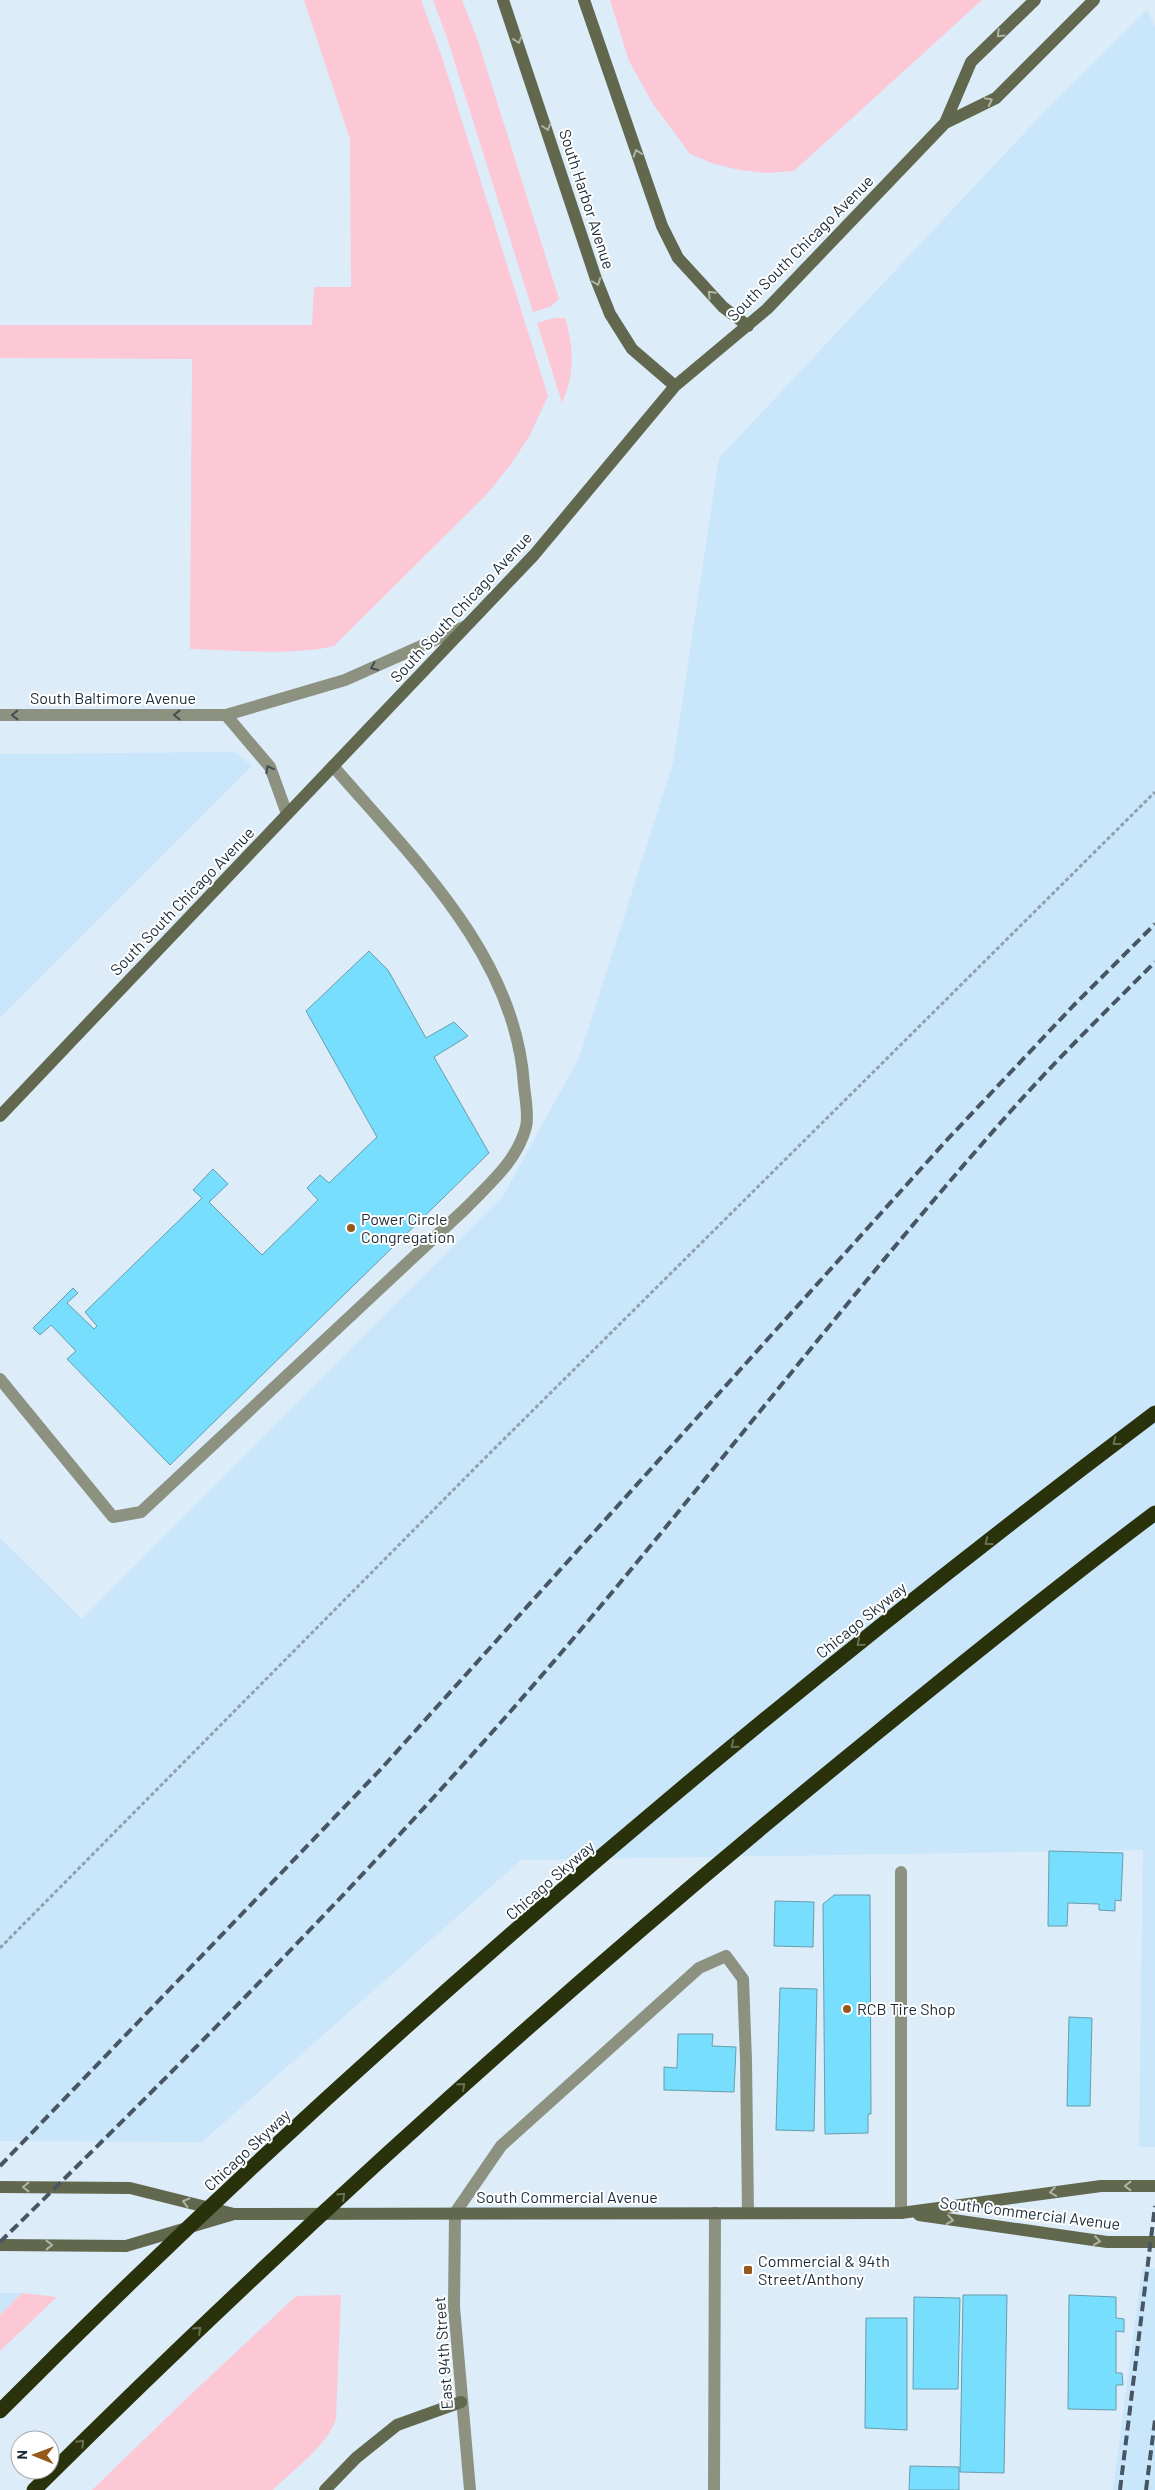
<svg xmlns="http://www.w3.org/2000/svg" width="1155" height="2490" font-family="Barlow,sans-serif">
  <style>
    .built { fill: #cae6fb }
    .green { fill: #fcc8d6 }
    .building { fill: #77defd; stroke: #699cac }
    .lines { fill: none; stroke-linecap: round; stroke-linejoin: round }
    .path { stroke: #91a0ad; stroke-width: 3; stroke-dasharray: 4 2.5; stroke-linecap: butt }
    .lane { stroke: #8d9280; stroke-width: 12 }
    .street { stroke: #8d9280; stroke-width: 12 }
    .secondary { stroke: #61684e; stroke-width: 12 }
    .rail { stroke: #475662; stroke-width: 4; stroke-dasharray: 10 5; stroke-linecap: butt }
    .highway-bridge { stroke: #2a320c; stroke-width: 15 }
    .oneway { stroke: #b0b4a6 }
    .oneway2 { stroke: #434e50 }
    .oneway3 { stroke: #6a7055 }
    .poi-dot { fill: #96581c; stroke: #fff; stroke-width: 2 }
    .labels { text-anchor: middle; stroke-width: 4; stroke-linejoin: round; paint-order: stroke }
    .street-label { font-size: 16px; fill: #1b2a36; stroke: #fff }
    .poi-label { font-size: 16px; fill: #1b2a36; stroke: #fff; text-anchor: start }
  </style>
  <rect width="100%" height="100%" fill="#dcecf9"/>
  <path class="built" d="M1147,10l8,16v2121h-16l4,-297 -622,10 -319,282 -202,-1v-603l82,81 421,-423 76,-138 94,-295 46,-305 328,-349z
    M235,752l17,14 -252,252v-264z
    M1142,2268h13v222h-42z
    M0,2293h22l-22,22z"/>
  <path class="green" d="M304,0h117l21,57 106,339 -18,39 -19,29 -24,30 -153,152c-39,10 -102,4 -144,3l2,-290 -192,-1v-33h312l2,-38h37l-1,-148z
    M433,0h29l15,38 82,261 -9,8 -17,5 -86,-274z
    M610,0h372l-188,171 -27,2 -27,-3 -26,-6 -24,-10 -37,-50 -24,-43z
    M554,318h11c9,29 10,56 -3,85l-25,-80z
    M22,2293l35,4 -57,54v-36z
    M341,2295l-5,124c-10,28 -42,50 -63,71h-181l96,-93 108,-101z"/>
  <path class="building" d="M369,951l19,19 38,68 28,-16 14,14 -34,21 55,96 -319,312 -103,-106 9,-8 -25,-26 -11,10 -7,-7 40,-40 5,5 -11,10 27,26 3,-3 -12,-14 117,-114 -9,-8 20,-21 15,15 -19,18 53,53 56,-55 -11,-12 13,-13 9,8 48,-46 -71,-126z
    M1049,1851l74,2 -2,48 -6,-1v11l-16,-1v-6l-31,-1 -1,23h-19z
    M834,1895h36l1,219h-3v19l-43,1 -2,-230z
    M775,1901l39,1 -1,45 -39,-1z
    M780,1988l37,1 -3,142 -38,-1z
    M1069,2017l23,1 -2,88h-23z
    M678,2034h35l-1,12 24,1 -2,45 -70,-2v-23l13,1z
    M963,2295h44l-3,178 -44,-1z
    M1069,2295l47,2v21l8,1v13l-8,-1v42h6l1,12h-7v25l-48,-1z
    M914,2297l46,1 -2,91h-45z
    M866,2318h41v112l-42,-2z
    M910,2466l49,1v23h-50z"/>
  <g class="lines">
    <path class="path" d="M0,1948l479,-484 676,-672"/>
    <path class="lane" d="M0,1379l113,138 28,-5 325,-304c24,-25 51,-47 60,-81 3,-12 -1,-30 -2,-42 -8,-129 -111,-226 -191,-319
      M901,1872v341
      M455,2213l46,-67 198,-178 27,-12 17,23 3,81 2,153
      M714,2490l1,-277"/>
    <path class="street" d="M0,715h226l119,-35 121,-54
      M226,715l44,52 17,47
      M455,2213l-1,94 16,183"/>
    <path class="secondary" d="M503,0l93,279 14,35 22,35 43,37
      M584,0l78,226 16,32 45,49 25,19
      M945,123l51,-25 98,-98
      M0,1116l534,-561 141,-169 92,-77 178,-186 26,-61 64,-62
      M0,2187l130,1 104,26 667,-1 200,-27h54
      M919,2215l188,27h48
      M0,2245l126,1 108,-32
      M325,2490l31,-32 41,-33 64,-23"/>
    <path class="rail" d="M0,2166l381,-397 564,-627 128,-136 82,-82
      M0,2242c195,-191 391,-389 567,-596 150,-177 290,-361 443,-534 46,-52 96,-101 145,-150
      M1120,2490l35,-284
      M1146,2490l9,-70"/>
    <path class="highway-bridge" d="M0,2411c359,-360 749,-692 1155,-998
      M34,2490c267,-265 547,-517 839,-754 93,-76 186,-151 282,-223"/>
  </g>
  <defs><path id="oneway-chevron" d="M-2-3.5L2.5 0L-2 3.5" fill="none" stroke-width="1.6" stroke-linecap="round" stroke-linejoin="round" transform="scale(1.25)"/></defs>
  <g class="oneway">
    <use href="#oneway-chevron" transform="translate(1000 34) rotate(136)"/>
    <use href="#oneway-chevron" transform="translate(518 40) rotate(72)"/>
    <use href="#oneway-chevron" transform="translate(989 101) rotate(-27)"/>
    <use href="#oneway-chevron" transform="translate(547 127) rotate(72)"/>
    <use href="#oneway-chevron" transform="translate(637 153) rotate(-109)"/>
    <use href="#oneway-chevron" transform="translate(597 282) rotate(69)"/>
    <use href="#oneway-chevron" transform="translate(711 294) rotate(-134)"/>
    <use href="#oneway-chevron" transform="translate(1128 2186) rotate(-180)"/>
    <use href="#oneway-chevron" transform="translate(26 2187) rotate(-180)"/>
    <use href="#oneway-chevron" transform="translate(1053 2192) rotate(172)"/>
    <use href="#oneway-chevron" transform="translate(186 2202) rotate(-166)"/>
    <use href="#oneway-chevron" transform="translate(950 2220) rotate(8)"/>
    <use href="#oneway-chevron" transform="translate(1097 2241) rotate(8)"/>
    <use href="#oneway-chevron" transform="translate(49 2245)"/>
  </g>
  <g class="oneway2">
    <use href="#oneway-chevron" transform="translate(374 667) rotate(156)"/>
    <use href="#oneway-chevron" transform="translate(15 715) rotate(180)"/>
    <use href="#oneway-chevron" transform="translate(177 715) rotate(180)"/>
    <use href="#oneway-chevron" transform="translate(269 769) rotate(-119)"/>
  </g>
  <g class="oneway3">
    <use href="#oneway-chevron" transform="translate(1116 1442) rotate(143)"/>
    <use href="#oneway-chevron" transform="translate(988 1542) rotate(142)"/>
    <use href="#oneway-chevron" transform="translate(860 1643) rotate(141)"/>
    <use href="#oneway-chevron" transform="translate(734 1745) rotate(141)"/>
    <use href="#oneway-chevron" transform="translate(462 2086) rotate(-42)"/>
    <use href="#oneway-chevron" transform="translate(342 2196) rotate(-43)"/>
    <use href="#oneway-chevron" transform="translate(198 2330) rotate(-43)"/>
    <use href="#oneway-chevron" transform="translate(81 2443) rotate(-45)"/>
  </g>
  <g class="poi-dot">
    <circle cx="351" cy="1228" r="5"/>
    <circle cx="847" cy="2009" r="5"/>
    <rect x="743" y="2265" width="10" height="10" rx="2.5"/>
  </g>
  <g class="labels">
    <g class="street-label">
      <text transform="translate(587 199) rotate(72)" y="6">South Harbor Avenue</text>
      <text transform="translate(800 248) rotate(-45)" y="6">South South Chicago Avenue</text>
      <text transform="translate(461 607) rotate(-47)" y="6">South South Chicago Avenue</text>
      <text x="113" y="704">South Baltimore Avenue</text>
      <text transform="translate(182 901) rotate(-46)" y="6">South South Chicago Avenue</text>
      <text transform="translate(861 1620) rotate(-39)" y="6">Chicago Skyway</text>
      <text transform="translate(550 1880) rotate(-41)" y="6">Chicago Skyway</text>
      <text transform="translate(247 2150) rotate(-43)" y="6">Chicago Skyway</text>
      <text x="567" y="2203">South Commercial Avenue</text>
      <text transform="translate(1030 2213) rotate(7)" y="6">South Commercial Avenue</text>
      <text transform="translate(443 2353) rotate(-94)" y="6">East 94th Street</text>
    </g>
    <g class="poi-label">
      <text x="361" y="1225">Power Circle<tspan x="361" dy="18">Congregation</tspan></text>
      <text x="857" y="2015">RCB Tire Shop</text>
      <text x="758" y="2267">Commercial &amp; 94th<tspan x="758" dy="18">Street/Anthony</tspan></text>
    </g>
  </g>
  <g transform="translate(35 2455) rotate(271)"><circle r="24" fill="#ffffff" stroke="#a4aaaf"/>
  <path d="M0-4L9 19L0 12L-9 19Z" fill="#96581c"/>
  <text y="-8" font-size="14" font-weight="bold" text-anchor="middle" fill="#1b2a36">N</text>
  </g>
</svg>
